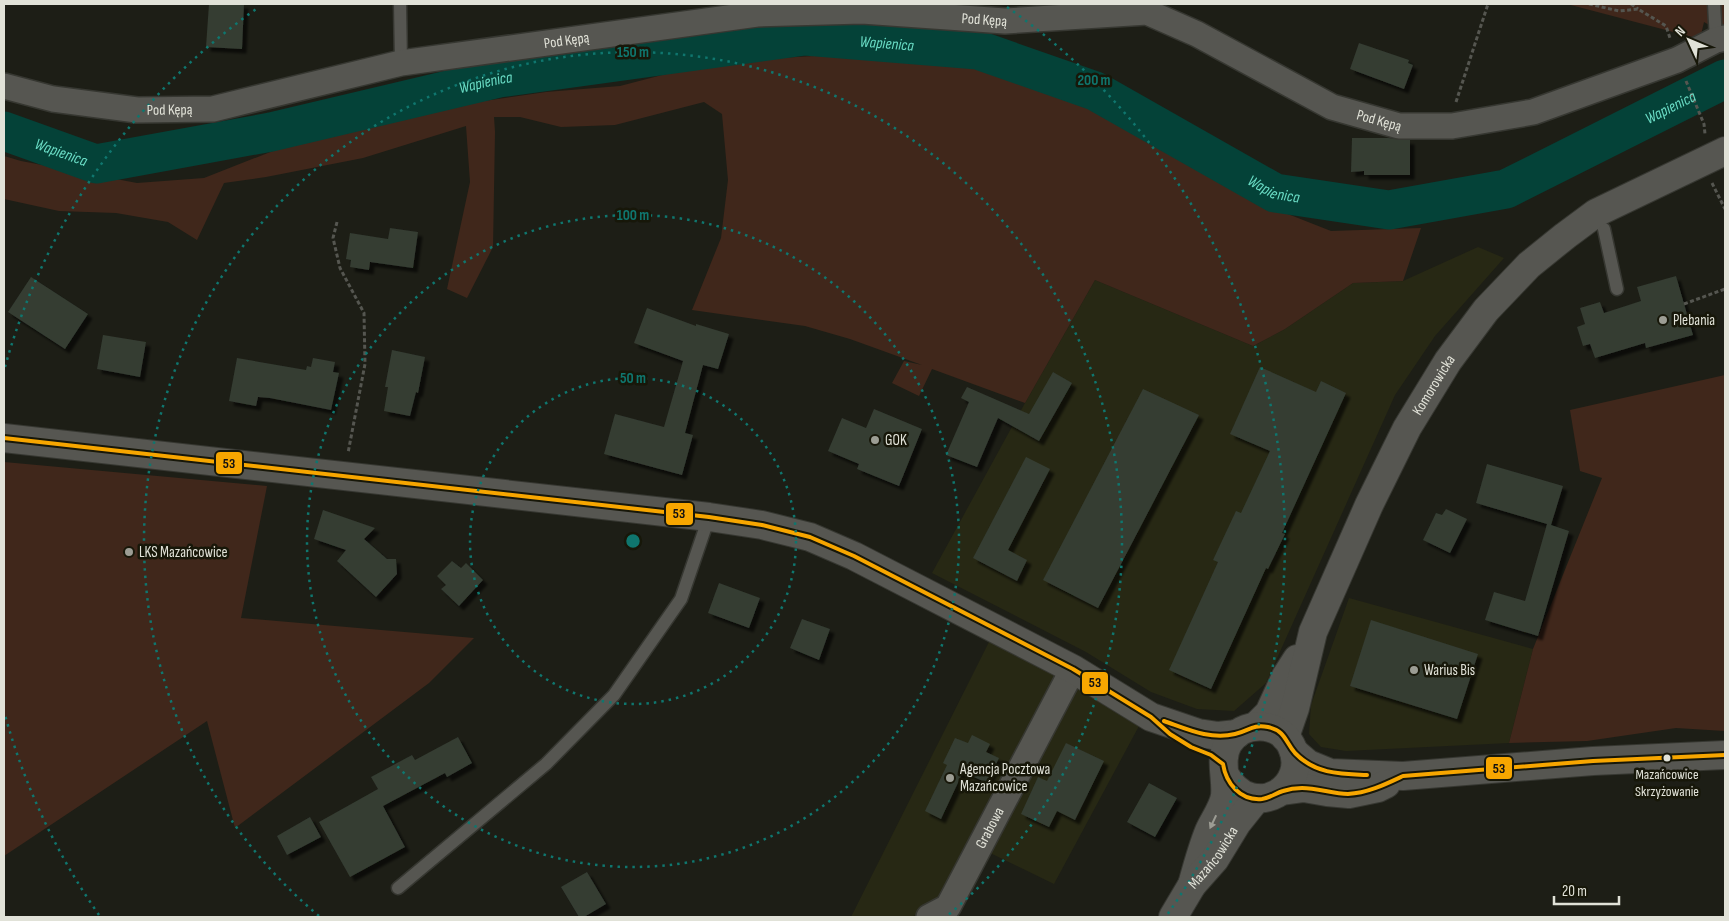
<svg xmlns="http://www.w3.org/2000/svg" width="1729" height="921" font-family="'Sofia Sans Condensed',sans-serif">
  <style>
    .built { fill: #272814 }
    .green { fill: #40271b }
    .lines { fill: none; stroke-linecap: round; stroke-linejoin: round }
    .river { stroke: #044238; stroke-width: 39 }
    .building { fill: #343c32; filter: url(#shadow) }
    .lane-casing { stroke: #363731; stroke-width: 15 }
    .street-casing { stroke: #363731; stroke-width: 28 }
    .secondary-casing { stroke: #363731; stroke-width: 30 }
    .path { stroke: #555650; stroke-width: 3; stroke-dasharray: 4 2.5; stroke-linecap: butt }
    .lane { stroke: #565651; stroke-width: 12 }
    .street { stroke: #565651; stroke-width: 25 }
    .secondary { stroke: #565651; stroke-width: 28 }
    .bus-1-casing { stroke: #171709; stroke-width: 8 }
    .bus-1 { stroke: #f7a600; stroke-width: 4 }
    .oneway { fill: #9c9c94 }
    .ring { fill: none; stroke: #0f766e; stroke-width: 2.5; stroke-dasharray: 2.5 5 }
    .poi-dot { fill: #9c9d94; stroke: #171709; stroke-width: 2 }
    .bus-dot { fill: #e1e2d8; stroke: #171709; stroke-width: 2 }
    .labels { text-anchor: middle; stroke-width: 5; stroke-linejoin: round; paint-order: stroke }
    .bus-label { font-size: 14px; fill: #e1e2d8; stroke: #171709 }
    .street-label { font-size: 15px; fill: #e1e2d8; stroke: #171709 }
    .poi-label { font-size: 15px; fill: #e1e2d8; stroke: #171709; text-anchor: start }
    .water-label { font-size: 16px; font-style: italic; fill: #69dbc4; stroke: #171709 }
    .centre { fill: #0f766e; stroke: #171709; stroke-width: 2.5 }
    .ring-label { font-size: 15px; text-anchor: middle; font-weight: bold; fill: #0f766e; stroke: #171709; stroke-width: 5; stroke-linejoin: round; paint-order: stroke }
    .line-badge { stroke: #171709; stroke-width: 2 }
    .pale-badge-label { font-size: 14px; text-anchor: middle; font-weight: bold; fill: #111 }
  </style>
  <defs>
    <filter id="shadow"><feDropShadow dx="4.5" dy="4.5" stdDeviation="1" flood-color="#0009"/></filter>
  </defs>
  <rect width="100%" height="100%" fill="#1d1e16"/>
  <path class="built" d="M1478,247l26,11 -69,78 -40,59 -129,288 -32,28 -37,-2 -46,-17 -65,-40 -154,-79 93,-170 70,-123 158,66 32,-17 68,-46 50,-2z
    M1349,598l184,51 -24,94 -163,8 -25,-4 -12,-13 2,-29z
    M990,640l69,36 -116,224 -31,17h-61z
    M1073,681l66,45 -85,158 -68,-33z"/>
  <path class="green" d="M1567,4h158v24l-7,2 -14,-8 -4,17z
    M814,56l126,2 113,31 98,46 104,66 76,30 90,-3 -18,53 -50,2 -68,46 -32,17 -158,-66 -70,123 -93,-34 -13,27 -27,-13 12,-22 18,4 -72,-26 -45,-13 -113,-16 29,-72 7,-58 -6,-66 -18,-12 -89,23 -54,2 -41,-10h-26l1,15 -2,115 -26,51 -20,-9 23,-107 -4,-56 -103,32 -97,19 -42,6 -27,57 -29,-18 -52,-9 -57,-2 -55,-12v-43l17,5 116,22 67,-5 79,-31 173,-42 90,-13 74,-6 92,-24z
    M1725,375v356l-49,-3 -89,13 -78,2 24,-94 69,-171 -22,-7 -10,-61z
    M4,462l263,24 -26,132 233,20 -45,45 -194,145 -28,-107 -203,135z"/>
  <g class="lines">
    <path class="river" id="s1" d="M4,131l92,33 175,-32 228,-54 306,-42 173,14 117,41 180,102 114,17 117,-21 219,-110"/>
  </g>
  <path class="building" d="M209,4h35l-2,45 -36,-2z
    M1359,43l50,17 -1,3 5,2 -9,24 -54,-20z
    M1352,138h36l22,2v35h-46v-4l-13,1z
    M390,228l28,4 -5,36 -43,-6 -1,8 -19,-3 1,-7 -5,-1 4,-26 38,6z
    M1676,276l17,59 -47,13 -1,-5 -50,15 -5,-14 -7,2 -6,-19 8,-3 -5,-16 20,-6 4,11 37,-12 -4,-14z
    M31,277l57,37 -23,35 -57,-37z
    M647,308l49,18v-2l33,10 -11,35 -15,-4 -18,68 8,2 -11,40 -78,-21 11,-40 49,13 19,-66 -49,-18z
    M103,335l43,7 -6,35 -43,-8z
    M392,350l33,7 -7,36 -2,-1 -6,24 -26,-5 4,-24h-3z
    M237,358l69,12 1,-4 4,1 2,-9 22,4 -2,10 6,1 -8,37 -61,-12 -12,-1 -2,9 -27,-5z
    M1260,367l56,25 5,-11 25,12 -64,140 3,1 -17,35 -2,-1 -55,121 -42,-19 49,-108 -5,-2 23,-49 5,2 29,-62 -40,-17z
    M1053,372l19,11 -33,58 -41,-23 -21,49 -31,-12 23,-53 -8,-4 6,-11 62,27z
    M1143,389l56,26 -101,193 -55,-28z
    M874,409l48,20 -23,57 -42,-17 2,-5 -31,-13 14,-33 24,10z
    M1026,457l24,12 -42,81 19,10 -10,21 -44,-23z
    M1487,464l76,22 -12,39 18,6 -31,105 -53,-16 9,-28 31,9 22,-77 -71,-21z
    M1446,509l21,10 -17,34 -27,-13 13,-27 6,2z
    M323,510l52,18 -11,11 23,20h9l1,15 -21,23 -39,-36 9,-11 -32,-11z
    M452,561l9,7 5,-5 17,17 -24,26 -18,-17 5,-4 -9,-9z
    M719,583l41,15 -11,30 -41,-15z
    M802,619l28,10 -11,31 -29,-12z
    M1371,620l107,34 -21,65 -107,-33z
    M972,735l18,9 -4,8 13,6 -12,25 -24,-11 -22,47 -16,-8 22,-46 -4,-2 12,-25 13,5z
    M458,737l14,26 -25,14 -2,-4 -62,33 22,41 -55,30 -31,-55 59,-33 -7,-12 41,-22 3,5z
    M1066,743l38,18 -29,59 -18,-9 -8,16 -28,-13 17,-37 9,4z
    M1149,783l28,15 -22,39 -28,-15z
    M310,817l11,20 -34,18 -10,-19z
    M587,872l19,32 -22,13h-5l-18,-30z"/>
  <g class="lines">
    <g class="lane-casing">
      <path id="lane" d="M400,4l1,59
        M1714,4l2,36
        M1604,229l13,60
        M398,888l148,-124 68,-69 67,-96 28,-82"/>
    </g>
    <g class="street-casing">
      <g id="street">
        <path id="s2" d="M4,86l49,13 84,11 76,-1 188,-46 356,-49 105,-3 143,10 142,-9 50,22 135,73 67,19h53l81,-14 144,-52 39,-20 9,-2"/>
        <path id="s3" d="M929,917l19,-10 125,-238"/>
      </g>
    </g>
    <g class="secondary-casing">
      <g id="secondary">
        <path d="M4,438l705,79 53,8 48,12 44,19 219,113 78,48 47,16 20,3 19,-2"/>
        <path d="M1256,726l13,-13 17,-37 11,-17"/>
        <path id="s4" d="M1285,737l10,-29 18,-76 56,-127 38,-77 41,-67 38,-51 43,-45 36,-29 31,-23 129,-62"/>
        <path d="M1294,752l14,12 22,9 73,3 190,-15 132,-6"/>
        <path d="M1282,791l22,-3 23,4 22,2 29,-6 8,-4"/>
        <path d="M1192,885c5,-18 10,-37 17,-54 5,-11 14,-23 16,-35 2,-18 -6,-36 3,-52 14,-24 51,-23 63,1 21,40 -37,80 -66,30"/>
        <path id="s5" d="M1173,917l19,-32 23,-26 22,-36 20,-25"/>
      </g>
    </g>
    <path class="path" d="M1589,4l30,7 19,-2 28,17 4,12
      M1631,4l7,5
      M1686,81l18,43 1,10
      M1456,102l32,-98
      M1712,183l13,26
      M337,222l-4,16 7,30 24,45 1,51 -17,89
      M1684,304l41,-15"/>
    <use href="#lane" class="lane"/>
    <use href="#street" class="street"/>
    <use href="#secondary" class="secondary"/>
    <g class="bus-1-casing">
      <path id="bus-1" d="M4,438l705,79 53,8 48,12 44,19 219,113 78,48 19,17 21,13 20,8 12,9c3,19 17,37 39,35 8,-1 14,-6 21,-8 6,-2 13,-3 19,-3 16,0 31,6 46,6 20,-1 38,-10 55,-18l190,-15 132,-6
        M1164,721c23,8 46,19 71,13 14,-3 17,-10 33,-7 18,4 17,15 27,26 20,21 45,21 72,22"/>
    </g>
    <use href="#bus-1" class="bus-1"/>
  </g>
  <defs><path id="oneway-solid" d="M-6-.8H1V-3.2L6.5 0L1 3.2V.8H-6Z" transform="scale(1.25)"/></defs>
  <use class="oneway" href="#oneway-solid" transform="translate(1213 822) rotate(115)"/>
  <g class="ring">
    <circle cx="633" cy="541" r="163"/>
    <circle cx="633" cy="541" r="326"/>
    <path d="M319 916A489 489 0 1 1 947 916"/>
    <path d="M99 915A652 652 0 0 1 5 715M5 367A652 652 0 0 1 259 7M1007 7A652 652 0 0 1 1167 915"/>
  </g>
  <g class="poi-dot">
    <circle cx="1663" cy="320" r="5"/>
    <circle cx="875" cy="440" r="5"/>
    <circle cx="129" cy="552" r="5"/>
    <circle cx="1414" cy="670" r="5"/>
    <circle cx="950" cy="778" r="5"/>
  </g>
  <circle class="bus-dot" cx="1667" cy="758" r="4.5"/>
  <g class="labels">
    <g class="bus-label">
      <text x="1667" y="779">Mazańcowice<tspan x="1667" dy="17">Skrzyżowanie</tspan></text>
    </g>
    <g class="street-label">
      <text dy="5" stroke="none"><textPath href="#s2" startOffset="992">Pod Kępą</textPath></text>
      <text dy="5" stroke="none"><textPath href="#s2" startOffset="572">Pod Kępą</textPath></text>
      <text dy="5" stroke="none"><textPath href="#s2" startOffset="168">Pod Kępą</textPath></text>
      <text dy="5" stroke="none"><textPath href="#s2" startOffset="1412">Pod Kępą</textPath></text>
      <text dy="5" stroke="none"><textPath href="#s4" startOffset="384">Komorowicka</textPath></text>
      <text dy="5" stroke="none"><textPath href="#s3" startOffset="111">Grabowa</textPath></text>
      <text dy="5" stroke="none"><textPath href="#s5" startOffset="72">Mazańcowicka</textPath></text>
    </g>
    <g class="poi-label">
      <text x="1673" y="325">Plebania</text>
      <text x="885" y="445">GOK</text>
      <text x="139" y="557">LKS Mazańcowice</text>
      <text x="1424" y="675">Warius Bis</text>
      <text x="960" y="774">Agencja Pocztowa<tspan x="960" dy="17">Mazańcowice</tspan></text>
    </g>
    <g class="water-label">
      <text dy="6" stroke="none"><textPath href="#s1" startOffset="901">Wapienica</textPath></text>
      <text dy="6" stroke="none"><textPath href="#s1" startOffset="496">Wapienica</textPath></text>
      <text dy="6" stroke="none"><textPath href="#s1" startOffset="1741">Wapienica</textPath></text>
      <text dy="6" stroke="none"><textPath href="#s1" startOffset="61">Wapienica</textPath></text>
      <text dy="6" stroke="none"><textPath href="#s1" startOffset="1321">Wapienica</textPath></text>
    </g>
  </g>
  <circle cx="633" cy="541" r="8" class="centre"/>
  <g class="ring-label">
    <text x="633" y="57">150 m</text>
    <text x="1094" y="85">200 m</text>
    <text x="633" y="220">100 m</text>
    <text x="633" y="383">50 m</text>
  </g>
  <g class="line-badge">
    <rect x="215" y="451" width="28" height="24" rx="5" fill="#f7a600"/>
    <rect x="665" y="502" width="29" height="24" rx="5" fill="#f7a600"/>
    <rect x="1081" y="671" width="28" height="24" rx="5" fill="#f7a600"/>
    <rect x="1485" y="756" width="28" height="24" rx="5" fill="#f7a600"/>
  </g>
  <g class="pale-badge-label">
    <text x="229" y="468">53</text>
    <text x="679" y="518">53</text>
    <text x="1095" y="687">53</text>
    <text x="1499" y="773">53</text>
  </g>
  <rect width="1729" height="921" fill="none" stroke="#e1e2d8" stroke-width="10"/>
  <g transform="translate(1689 40) rotate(314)" stroke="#171709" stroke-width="4" paint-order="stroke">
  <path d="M0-4L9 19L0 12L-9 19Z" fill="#e1e2d8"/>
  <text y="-8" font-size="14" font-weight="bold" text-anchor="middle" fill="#e1e2d8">N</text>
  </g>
  <path d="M1554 896v8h65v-8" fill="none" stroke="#e1e2d8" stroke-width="2.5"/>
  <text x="1562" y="896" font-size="15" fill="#e1e2d8" stroke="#171709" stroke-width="4" paint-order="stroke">20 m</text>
</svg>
